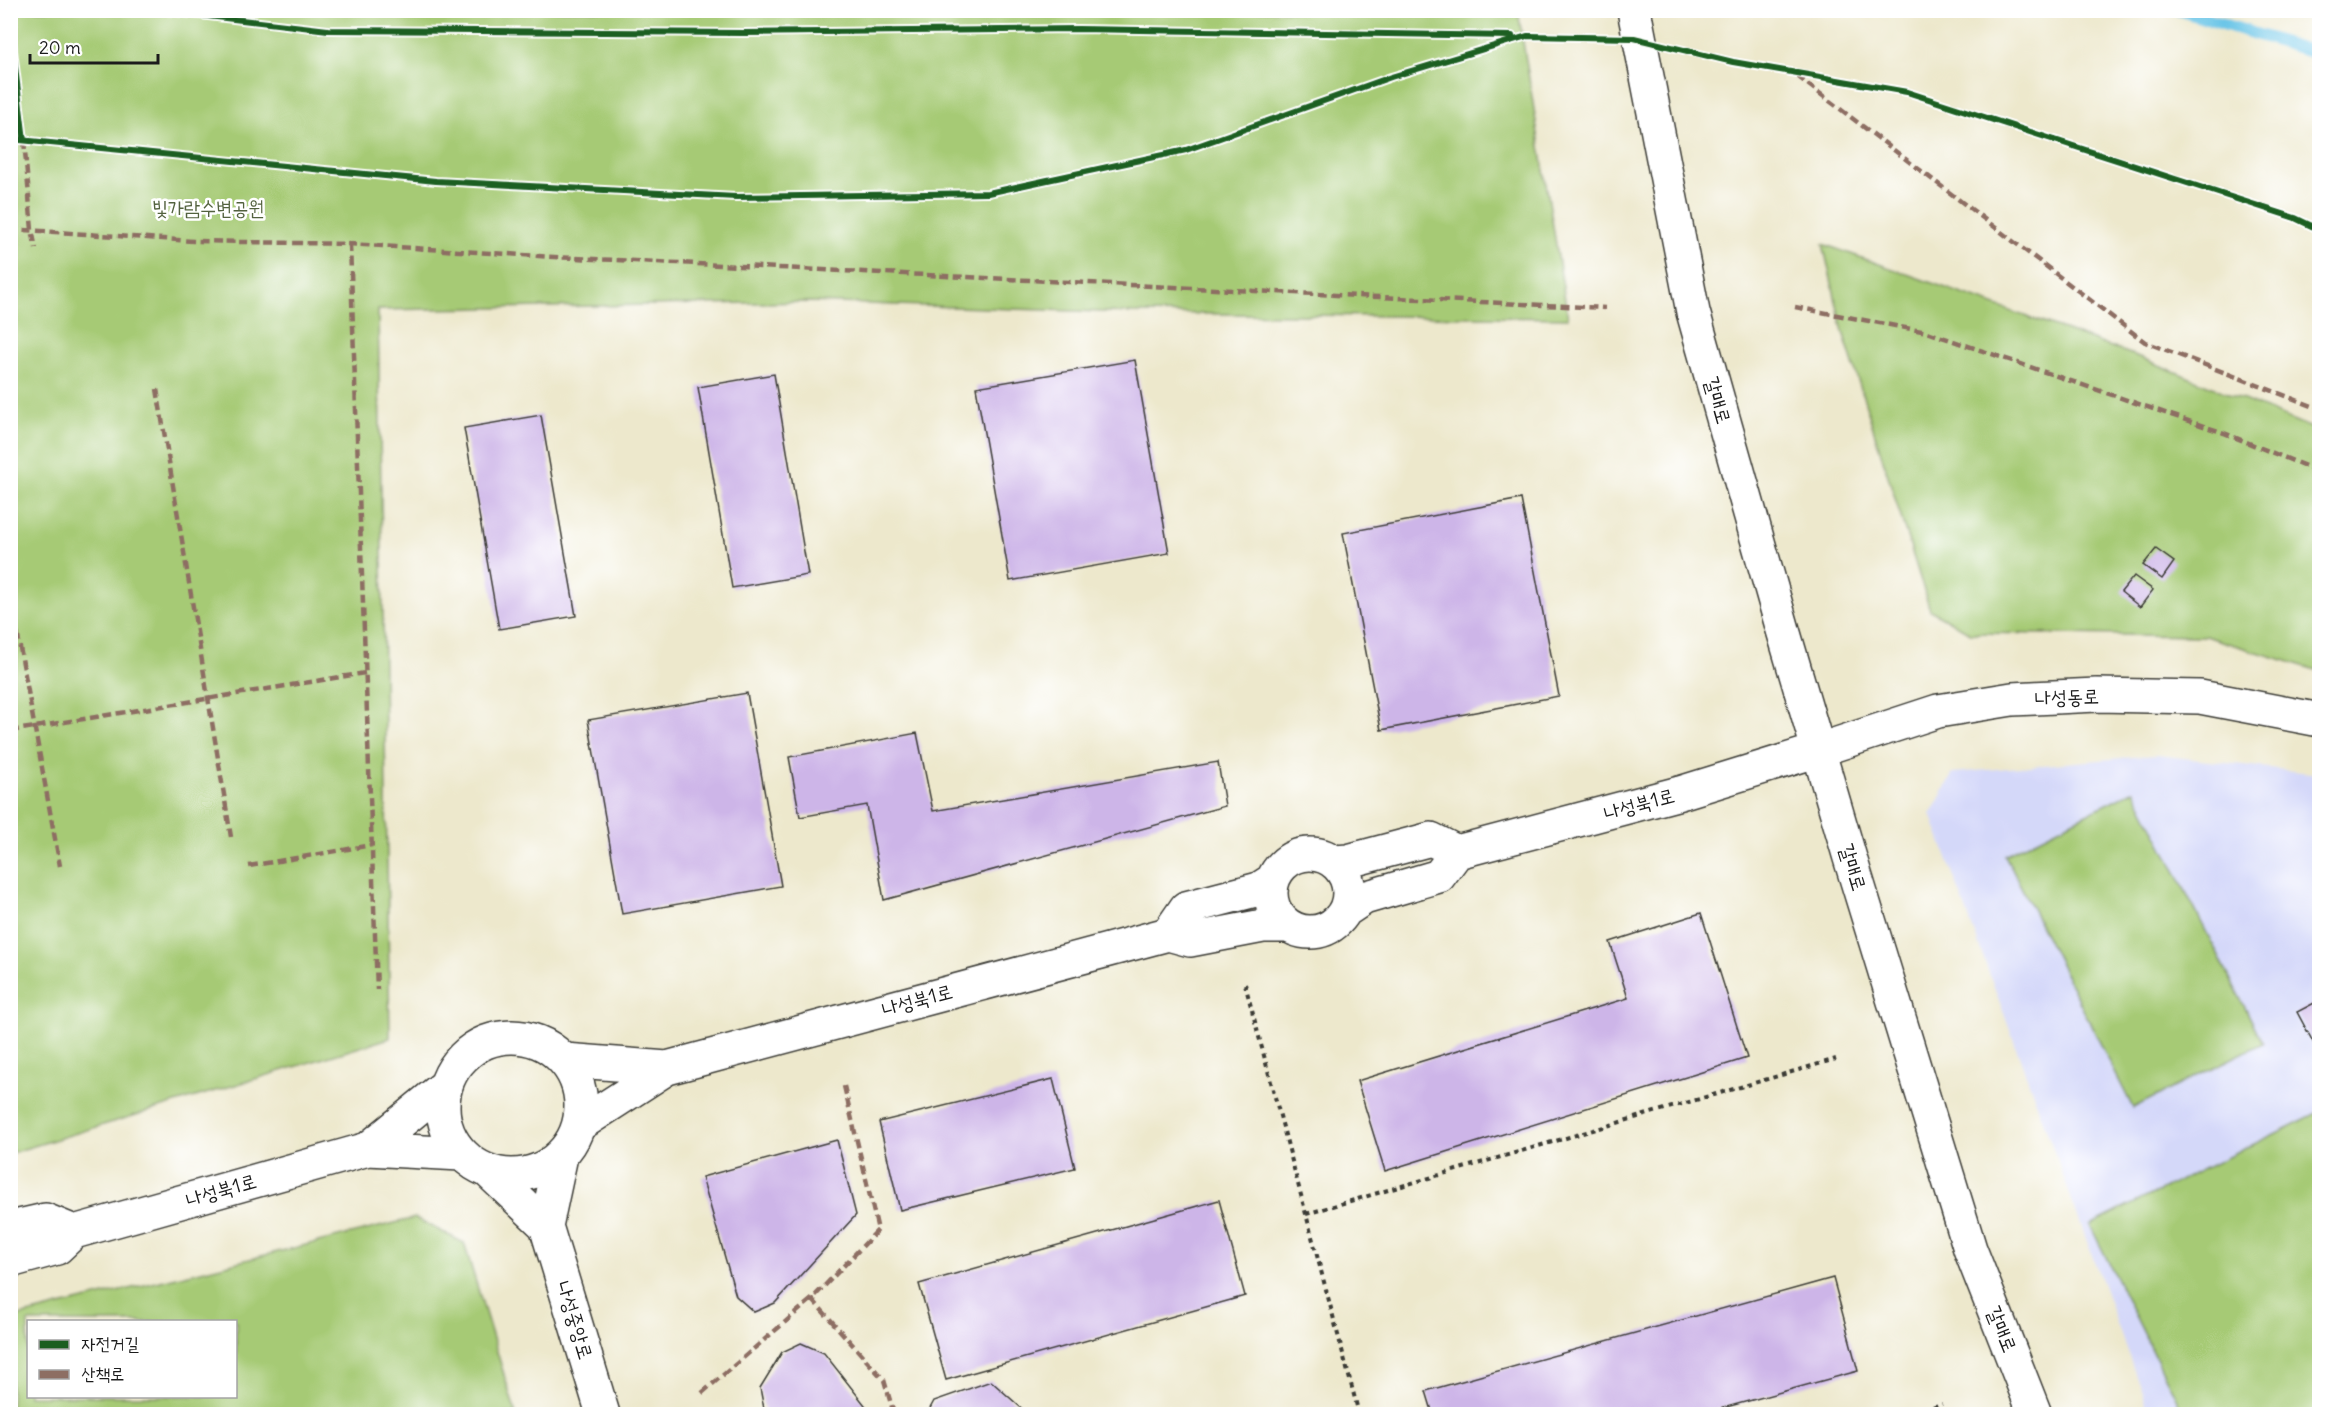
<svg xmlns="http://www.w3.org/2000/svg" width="2330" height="1425" font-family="Delius,'Poor Story',sans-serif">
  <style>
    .built { fill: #d4d8f9 }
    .green { fill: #a6ca74; stroke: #617348; stroke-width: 1.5; fill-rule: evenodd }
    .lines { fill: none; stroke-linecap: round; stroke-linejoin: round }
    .stream { stroke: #69c5e7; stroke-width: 12 }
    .building { fill: #cdb5e8 }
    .street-casing { stroke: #3b3b36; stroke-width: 36 }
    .secondary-casing { stroke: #3b3b36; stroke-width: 36 }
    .primary-casing { stroke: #3b3b36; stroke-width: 36 }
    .path { stroke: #3b3b36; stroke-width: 4; stroke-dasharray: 4.5 4.5; stroke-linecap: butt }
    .street { stroke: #fff; stroke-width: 33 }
    .secondary { stroke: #fff; stroke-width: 33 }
    .primary { stroke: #fff; stroke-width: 33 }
    .quiet { stroke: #8d6e63; stroke-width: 4.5; stroke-dasharray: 9 4.5; stroke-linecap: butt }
    .cycleway-casing { stroke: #fff; stroke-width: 10 }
    .cycleway { stroke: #1b5e20; stroke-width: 6 }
    .labels { text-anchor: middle; stroke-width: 5; stroke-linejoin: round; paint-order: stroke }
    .park-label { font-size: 20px; fill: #53623f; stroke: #fff }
    .street-label { font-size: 20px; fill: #1c1c1c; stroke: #fff }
  </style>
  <rect width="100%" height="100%" fill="#fff"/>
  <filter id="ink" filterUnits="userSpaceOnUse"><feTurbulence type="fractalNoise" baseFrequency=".0167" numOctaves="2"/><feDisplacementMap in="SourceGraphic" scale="12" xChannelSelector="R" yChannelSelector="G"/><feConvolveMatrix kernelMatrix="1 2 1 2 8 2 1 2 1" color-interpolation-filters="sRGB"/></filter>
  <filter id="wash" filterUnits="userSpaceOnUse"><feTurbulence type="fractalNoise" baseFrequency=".008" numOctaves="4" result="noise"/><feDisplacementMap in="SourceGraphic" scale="24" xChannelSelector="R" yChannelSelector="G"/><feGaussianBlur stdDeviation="1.35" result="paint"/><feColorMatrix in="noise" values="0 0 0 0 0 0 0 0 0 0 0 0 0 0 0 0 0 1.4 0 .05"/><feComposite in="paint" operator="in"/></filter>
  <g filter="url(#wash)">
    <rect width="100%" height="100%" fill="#ede8cc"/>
    <path class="built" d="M2157,755l162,19v640h-169l-219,-600 22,-41z"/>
    <path class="green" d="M11,10l1507,1 50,307 -436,-5 -322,-11 -432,8 12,728 -379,115z
      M1823,244l319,114 177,73v240l-114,-35 -235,-3 -40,-23 -87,-278z
      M2134,790l129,253 -130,65 -128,-253z
      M2319,1112v302h-135l-94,-189z
      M415,1218l49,25 52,171h-505v-96zM28,1322h208v74h-208z"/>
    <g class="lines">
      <path class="stream" d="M2178,10l142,44"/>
    </g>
    <g id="blocks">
      <path class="building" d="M1135,360l34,193 -159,28 -34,-194z
        M774,374l34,201 -76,13 -34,-201z
        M541,415l35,201 -77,13 -35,-201z
        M1521,499l38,197 -178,34 -38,-197z
        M2156,549l18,13 -12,17 -19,-14z
        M2134,576l19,14 -13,17 -19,-15z
        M747,693l34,193 -159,28 -34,-194z
        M917,733l16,78 285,-49 7,44 -341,94 -17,-95 -67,12 -11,-60z
        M1701,913l46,145 -362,113 -28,-90 271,-83 -18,-56z
        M2320,1000v55l-23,-43z
        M1053,1079l22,89 -175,42 -21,-88z
        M837,1140l19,75 -81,88 -21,9 -18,-16 -34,-119z
        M1219,1200l26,96 -299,84 -27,-96z
        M1833,1278l25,93 -157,43h-268l-7,-23z
        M801,1343l23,10 48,61h-107l-5,-26 22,-36z
        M991,1381l37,33h-101l7,-13z"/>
    </g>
  </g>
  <g filter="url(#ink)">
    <use href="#blocks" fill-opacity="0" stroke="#3b3b36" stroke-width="1.5"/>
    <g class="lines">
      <g class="street-casing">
        <path id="street" d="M1819,750l119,-39 74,-12 85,-4 103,2 120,23"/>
      </g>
      <g class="secondary-casing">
        <path id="secondary" d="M1271 893a39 39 0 1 1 78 0a39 39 0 1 1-78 0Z
          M1335,862l13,-1 83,-22 26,13
          M1346,910l18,-12 75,-22 18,-24 223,-59 139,-43
          M1168,934l18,-26 73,-19 14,-9
          M443 1106a69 69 0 1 1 138 0a69 69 0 1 1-138 0Z
          M565,1060l102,8
          M579,1125l88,-57 501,-134 22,6 73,-14h24
          M368,1149l77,-63
          M561,1156l-15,70 57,188
          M489,1172l57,54
          M10,1228l35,-8 29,12
          M10,1261l47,-13 17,-16 294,-83 93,5"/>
      </g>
      <g class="primary-casing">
        <path id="primary" d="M1634,10l59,302 90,318 67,228 120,391 65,165"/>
      </g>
      <path class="path" d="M1245,984l114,430
        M1306,1214l530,-155
        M1907,1414l35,-10"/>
      <use href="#street" class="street"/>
      <use href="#secondary" class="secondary"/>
      <use href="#primary" class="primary"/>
      <path class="quiet" d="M1797,76l348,266 175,67
        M24,140l8,90 4,19
        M10,229l183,12 157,3 204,13 1051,51
        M350,244l27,746
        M1795,307l132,25 297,101 96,39
        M157,389l74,448
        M10,593l50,273
        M10,731l355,-58
        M249,866l123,-21
        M844,1086l34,144 -66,69 72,81 10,34
        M702,1393l110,-94"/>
      <g class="cycleway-casing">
        <path id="cycleway" d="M157,10l171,20 416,3 334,-4 434,7
          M10,26l14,114
          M10,139l426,42 300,16 252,-4 198,-43 205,-73 136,-41 107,2 99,24 174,30 388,126 25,12"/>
      </g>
      <use href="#cycleway" class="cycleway"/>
    </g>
  </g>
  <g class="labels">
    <g class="park-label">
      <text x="208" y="215">빛가람수변공원</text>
    </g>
    <g class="street-label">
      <text transform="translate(1718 400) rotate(74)" y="7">갈매로</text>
      <text transform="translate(2067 697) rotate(-2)" y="7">나성동로</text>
      <text transform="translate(1639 804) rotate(-15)" y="7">나성북1로</text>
      <text transform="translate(1853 867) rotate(73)" y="7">갈매로</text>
      <text transform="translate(917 1000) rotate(-15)" y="7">나성북1로</text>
      <text transform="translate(221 1190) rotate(-16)" y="7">나성북1로</text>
      <text transform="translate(575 1320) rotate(73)" y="7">나성중앙로</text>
      <text transform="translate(2002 1329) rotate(68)" y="7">갈매로</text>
    </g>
  </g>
  <rect width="2330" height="1425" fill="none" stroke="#fff" stroke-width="36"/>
  <rect x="27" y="1320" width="210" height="78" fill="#ffffff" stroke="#a4a4a4" stroke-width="1.5"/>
  <rect x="39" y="1340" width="30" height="9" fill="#1b5e20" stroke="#a4a4a4" stroke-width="1.5"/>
  <text x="81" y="1350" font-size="18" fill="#1c1c1c">자전거길</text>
  <rect x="39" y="1370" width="30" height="9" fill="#8d6e63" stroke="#a4a4a4" stroke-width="1.5"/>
  <text x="81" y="1380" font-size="18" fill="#1c1c1c">산책로</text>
  <path d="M30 54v9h128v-9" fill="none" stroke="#1c1c1c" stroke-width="3"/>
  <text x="39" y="54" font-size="18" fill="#1c1c1c" stroke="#ffffff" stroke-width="4.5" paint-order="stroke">20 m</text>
</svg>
